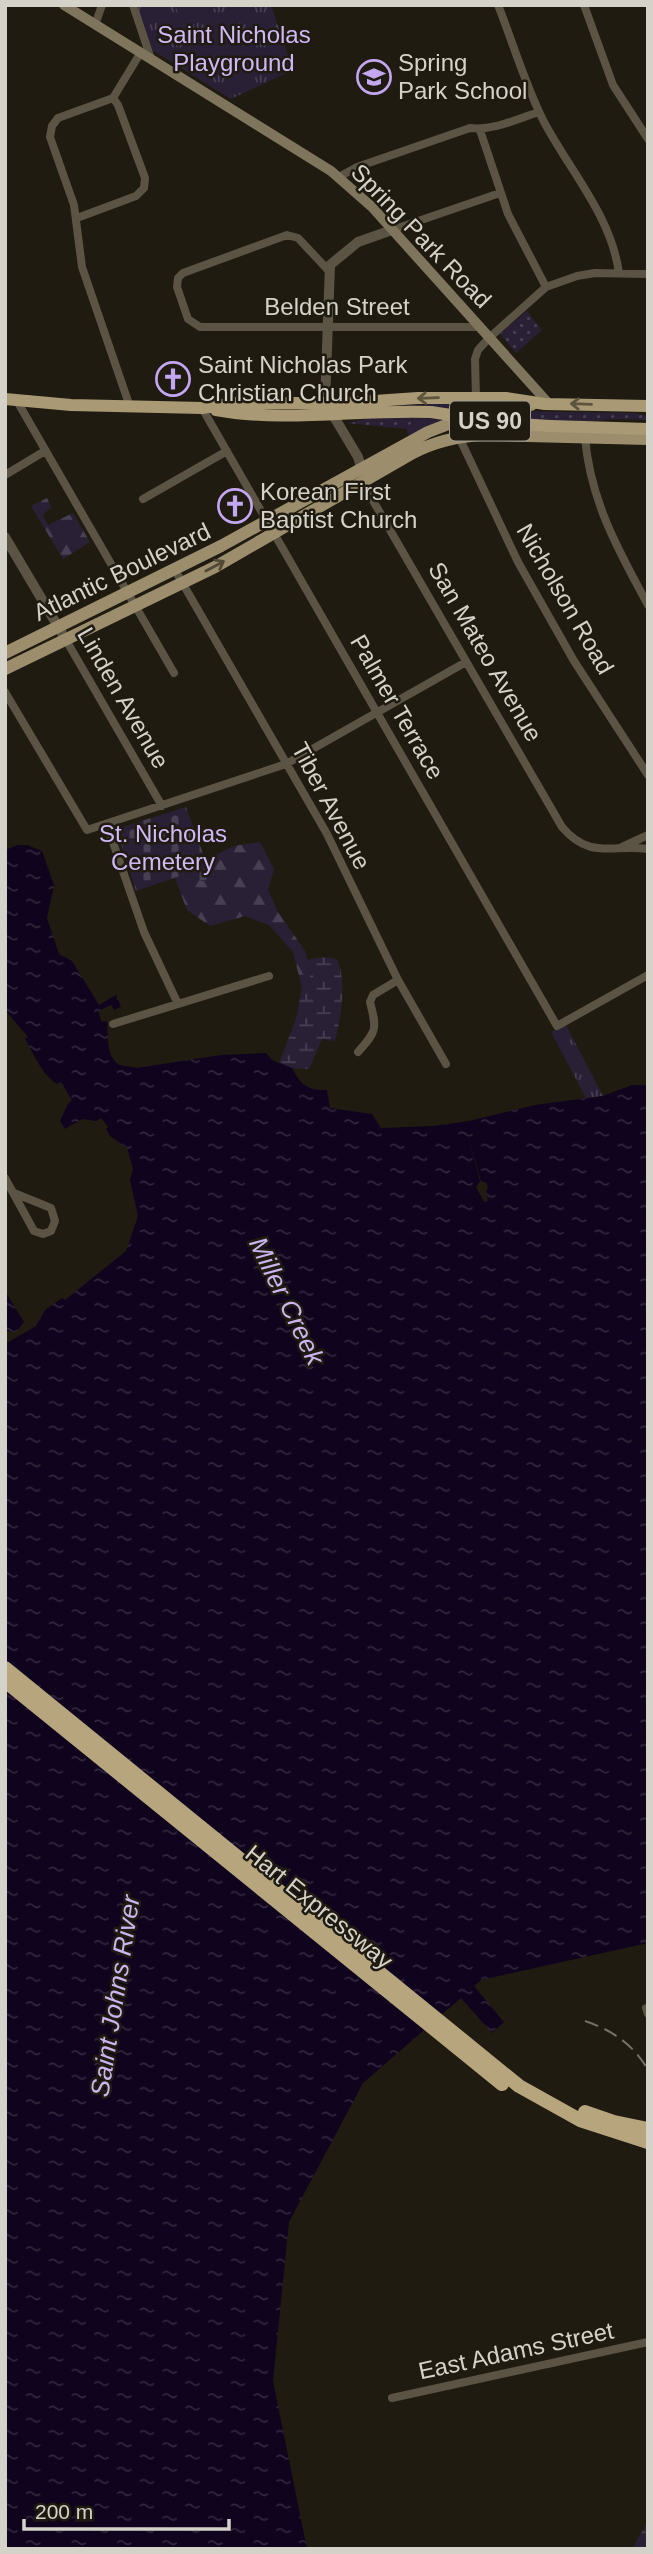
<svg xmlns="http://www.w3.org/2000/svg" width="653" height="2554" font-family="Helvetica,sans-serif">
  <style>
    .grass { fill: url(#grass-dots) }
    .forest { fill: url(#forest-firs) }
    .wetland { fill: url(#wetland-marsh) }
    .cemetery { fill: url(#cemetery-stones) }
    .park { fill: url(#park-tufts) }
    .garden { fill: #292036 }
    .water { fill: url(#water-ripples) }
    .pier { fill: #1f1b10 }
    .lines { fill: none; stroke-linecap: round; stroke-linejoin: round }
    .minor { stroke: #5b5445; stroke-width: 8 }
    .tertiary { stroke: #5b5445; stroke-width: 10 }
    .secondary { stroke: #7f755c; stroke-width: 10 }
    .primary { stroke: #9c8e6d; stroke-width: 12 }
    .trunk { stroke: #a99a75; stroke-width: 12 }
    .motorway { stroke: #b6a57d; stroke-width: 14 }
    .rail { stroke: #747066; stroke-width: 2; stroke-dasharray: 14 7; stroke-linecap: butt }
    .trunk-bridge { stroke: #a99a75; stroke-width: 12 }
    .oneway { stroke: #5d543d }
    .oneway2 { stroke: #514935 }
    .labels { text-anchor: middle; stroke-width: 5; stroke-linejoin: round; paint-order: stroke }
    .shield { fill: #1f1b10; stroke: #9e9b92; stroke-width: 2 }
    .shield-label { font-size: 23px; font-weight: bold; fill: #d5d2ca }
    .park-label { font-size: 24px; fill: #cfb8f5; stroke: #1f1b10 }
    .poi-label { font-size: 24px; fill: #d5d2ca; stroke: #1f1b10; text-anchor: start }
    .street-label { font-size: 24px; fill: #d5d2ca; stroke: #1f1b10 }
    .water-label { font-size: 26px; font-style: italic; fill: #cbb4f0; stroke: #1f1b10 }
  </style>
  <defs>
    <pattern id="grass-dots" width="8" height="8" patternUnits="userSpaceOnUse" patternTransform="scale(1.75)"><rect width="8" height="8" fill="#292036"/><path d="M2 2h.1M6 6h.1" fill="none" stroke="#474052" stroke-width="1.8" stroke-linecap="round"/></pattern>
    <pattern id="forest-firs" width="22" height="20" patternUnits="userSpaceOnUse" patternTransform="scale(1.75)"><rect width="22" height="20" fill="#292036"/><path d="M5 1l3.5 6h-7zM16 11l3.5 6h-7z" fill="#474052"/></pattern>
    <pattern id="wetland-marsh" width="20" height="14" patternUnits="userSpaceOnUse" patternTransform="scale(1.75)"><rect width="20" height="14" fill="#292036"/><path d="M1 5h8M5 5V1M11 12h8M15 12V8" fill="none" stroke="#474052"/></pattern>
    <pattern id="cemetery-stones" width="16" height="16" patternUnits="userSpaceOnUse" patternTransform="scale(1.75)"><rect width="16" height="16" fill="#292036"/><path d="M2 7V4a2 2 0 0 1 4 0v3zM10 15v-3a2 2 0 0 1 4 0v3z" fill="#474052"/></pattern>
    <pattern id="park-tufts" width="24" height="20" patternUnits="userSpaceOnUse" patternTransform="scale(1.75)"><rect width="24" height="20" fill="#292036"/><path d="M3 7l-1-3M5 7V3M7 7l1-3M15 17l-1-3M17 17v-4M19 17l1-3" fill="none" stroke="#474052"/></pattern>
    <pattern id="water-ripples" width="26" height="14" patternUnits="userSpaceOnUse" patternTransform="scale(1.75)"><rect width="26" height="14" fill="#0f031d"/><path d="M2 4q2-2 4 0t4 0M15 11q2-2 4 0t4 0" fill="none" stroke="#31273c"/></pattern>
  </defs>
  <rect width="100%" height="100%" fill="#1f1b10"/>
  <path class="grass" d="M527,311l15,19 -26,23 -16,-19z
    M509,411l125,2 14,3v4l-38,-1 -91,12 -62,-1 -2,-5z
    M406,416l6,2 1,5 -8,4v2l-58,-6 22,-5z"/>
  <path class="forest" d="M47,498l4,9 -8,8 5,10 25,-12 17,29 -27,17 -32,-53z
    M260,842l14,27 -6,21 10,22 27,39 6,23 -4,12 -5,2 -9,-36 -24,-27 -24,-9 -35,10 -23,-16 -12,-32 8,-3 31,9 -9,-24 29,-14z"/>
  <path class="wetland" d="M322,957l15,2c10,23 4,57 -2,82l-13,-2 -13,30 -17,-1 -13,-5 17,-44 6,-31 5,-2 4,-12 -4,-14z
    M648,2521v28h-16z"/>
  <path class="cemetery" d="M186,807l28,77 -31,-9 -47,16 -20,-62z"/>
  <path class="park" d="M137,5h134l22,65 -62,29 -79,-49z
    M566,1025l37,71 -17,2 -35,-66z"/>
  <path class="garden" d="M175,5h48l-42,16z
    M211,26l44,12 -15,41 -41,-7z
    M455,403l16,1 1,4 -7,3 -70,-5z
    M412,417l34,3 -37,16 -4,-9 8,-4z"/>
  <path class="water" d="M18,845h9l15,6 12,34 -7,33 12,36 13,7 27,44 17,-10 5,12 -7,3 -3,-5 -13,6 4,11 5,-1c1,14 -1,37 13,44 5,2 12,1 17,3l84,-13 45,-2 6,7 20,8c8,16 16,23 35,22l3,18 42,6 9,14 52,-2 36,-5 66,-16 68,-9 29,-11h16v858l-167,37 -7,6 30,36 -12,11 -31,-35 -98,85 -74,139 -16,159 34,168h-302v-1205l31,-18 9,-16 17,-12 3,2 61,-49 12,-35 -8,-36 3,-11 -6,-21 -17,-12 -4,-7 2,-2 -7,-9 -5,3 -14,-2 -17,10 -5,-8 8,-17 4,-4 -11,-18 -4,2c-15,-9 -23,-30 -32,-45l3,-2 -23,-27v-160z
    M5,1291l19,31 -8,10 -11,-1z"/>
  <path class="pier" d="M464,1122l17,59 6,2 1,5 -2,4 2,9 -4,1 -8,-15 4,-6z"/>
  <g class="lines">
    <path class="minor" d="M133,5l18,54
      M498,5c15,38 27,79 45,115 26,50 68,95 76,153
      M584,5l29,80 35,54
      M95,25l7,-20
      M113,98l-55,20 -6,8 -2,11 24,68 8,62 48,140
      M113,98l28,-46
      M480,130l28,84 38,73
      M339,177l18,-10 113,-39c23,3 47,-9 69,-16
      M77,218l59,-22 8,-8 1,-10 -27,-73 -5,-7
      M392,230l108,-37
      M329,271l-31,-33 -11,-3 -104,38 -5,5 -1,9 11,32 12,8h279
      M476,398l-1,-39 3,-9 11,-12 57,-51 31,-11 18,-3 53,1
      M17,401l157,272
      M202,408l355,618 91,-51
      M459,437l59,125 56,99 74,114
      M585,437c5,63 33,113 63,168
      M5,475l40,-24
      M365,480l3,12 194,335c28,33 50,17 86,22
      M143,499l84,-48
      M175,570l152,264 71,146 48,84
      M66,640l96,166
      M5,692l82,138 199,-66 180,-102
      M107,825l37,107 34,72
      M622,847l26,-12
      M113,1024l156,-48
      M358,1052c19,-21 19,-23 12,-50l3,-7 25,-15
      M5,1178l29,53 9,3 8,-3 4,-10 -4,-13 -37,-15
      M646,2008l2,6
      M392,2398l256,-56"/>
    <path class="tertiary" d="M325,404l5,-139 28,-23 34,-12
      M333,415l25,42 5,16
      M5,537l61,103"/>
    <path class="secondary" d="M64,5l267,166 41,36 177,197"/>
    <path class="primary" d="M5,653l216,-107 207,-114 54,-21 49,-6
      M5,669l210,-102 196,-113c24,-13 47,-18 74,-19l163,4"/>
    <path class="trunk" d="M5,399l66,6 131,3 34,-5h109l73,-5h88l39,6 103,2
      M216,410c71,13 143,-1 215,2
      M550,426l98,3"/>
    <path class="motorway" d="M5,1668l514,418 61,34 68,22
      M5,1681l497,403
      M585,2112l29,10 34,7"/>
    <path class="rail" d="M585,2021c27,9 49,24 63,49"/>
    <path class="trunk-bridge" d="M431,412l73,11 46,3"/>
  </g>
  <defs><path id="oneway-shaft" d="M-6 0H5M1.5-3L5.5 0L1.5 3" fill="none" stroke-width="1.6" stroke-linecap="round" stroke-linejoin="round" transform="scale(1.75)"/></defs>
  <g class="oneway">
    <use href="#oneway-shaft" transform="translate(428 398) rotate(178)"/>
    <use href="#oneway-shaft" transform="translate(581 404) rotate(-178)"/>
  </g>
  <use class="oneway2" href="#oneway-shaft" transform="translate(215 566) rotate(-28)"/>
  <defs>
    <g id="school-ring" transform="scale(1.75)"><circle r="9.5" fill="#1f1b10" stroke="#c4a7f1" stroke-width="1.5"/><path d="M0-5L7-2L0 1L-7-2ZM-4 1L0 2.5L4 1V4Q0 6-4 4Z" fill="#c4a7f1"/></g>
    <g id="church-ring" transform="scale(1.75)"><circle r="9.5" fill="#1f1b10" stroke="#c4a7f1" stroke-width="1.5"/><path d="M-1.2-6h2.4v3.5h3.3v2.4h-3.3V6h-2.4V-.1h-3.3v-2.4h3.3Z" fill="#c4a7f1"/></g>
  </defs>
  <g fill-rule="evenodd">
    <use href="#school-ring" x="374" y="77"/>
    <use href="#church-ring" x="173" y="379"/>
    <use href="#church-ring" x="235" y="506"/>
  </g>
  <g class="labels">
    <rect class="shield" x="450" y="401.5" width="80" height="39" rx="5"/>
    <g class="shield-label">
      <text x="490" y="429">US 90</text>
    </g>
    <g class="park-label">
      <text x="234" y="43">Saint Nicholas<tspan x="234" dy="28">Playground</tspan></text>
      <text x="163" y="842">St. Nicholas<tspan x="163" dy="28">Cemetery</tspan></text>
    </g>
    <g class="poi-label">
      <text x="398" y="71">Spring<tspan x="398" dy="28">Park School</tspan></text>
      <text x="198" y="373">Saint Nicholas Park<tspan x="198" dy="28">Christian Church</tspan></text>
      <text x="260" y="500">Korean First<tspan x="260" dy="28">Baptist Church</tspan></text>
    </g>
    <g class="street-label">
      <text transform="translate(421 236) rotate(46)" y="8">Spring Park Road</text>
      <text x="337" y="315">Belden Street</text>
      <text transform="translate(122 572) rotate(-26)" y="8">Atlantic Boulevard</text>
      <text transform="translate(565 599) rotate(60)" y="8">Nicholson Road</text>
      <text transform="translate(485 652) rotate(60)" y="8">San Mateo Avenue</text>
      <text transform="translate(123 698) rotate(60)" y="8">Linden Avenue</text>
      <text transform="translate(397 707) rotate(60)" y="8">Palmer Terrace</text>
      <text transform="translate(331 806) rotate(62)" y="8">Tiber Avenue</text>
      <text transform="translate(319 1907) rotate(39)" y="8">Hart Expressway</text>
      <text transform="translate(516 2351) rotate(-12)" y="8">East Adams Street</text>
    </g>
    <g class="water-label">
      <text transform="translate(287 1301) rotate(64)" y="9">Miller Creek</text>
      <text transform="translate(115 1996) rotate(-81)" y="9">Saint Johns River</text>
    </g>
  </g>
  <rect width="653" height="2554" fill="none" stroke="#d5d2ca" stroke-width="14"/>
  <path d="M24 2519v10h205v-10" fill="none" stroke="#d5d2ca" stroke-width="3.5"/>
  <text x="35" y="2519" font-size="21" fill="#d5d2ca" stroke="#1f1b10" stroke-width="5" paint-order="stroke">200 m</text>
</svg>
